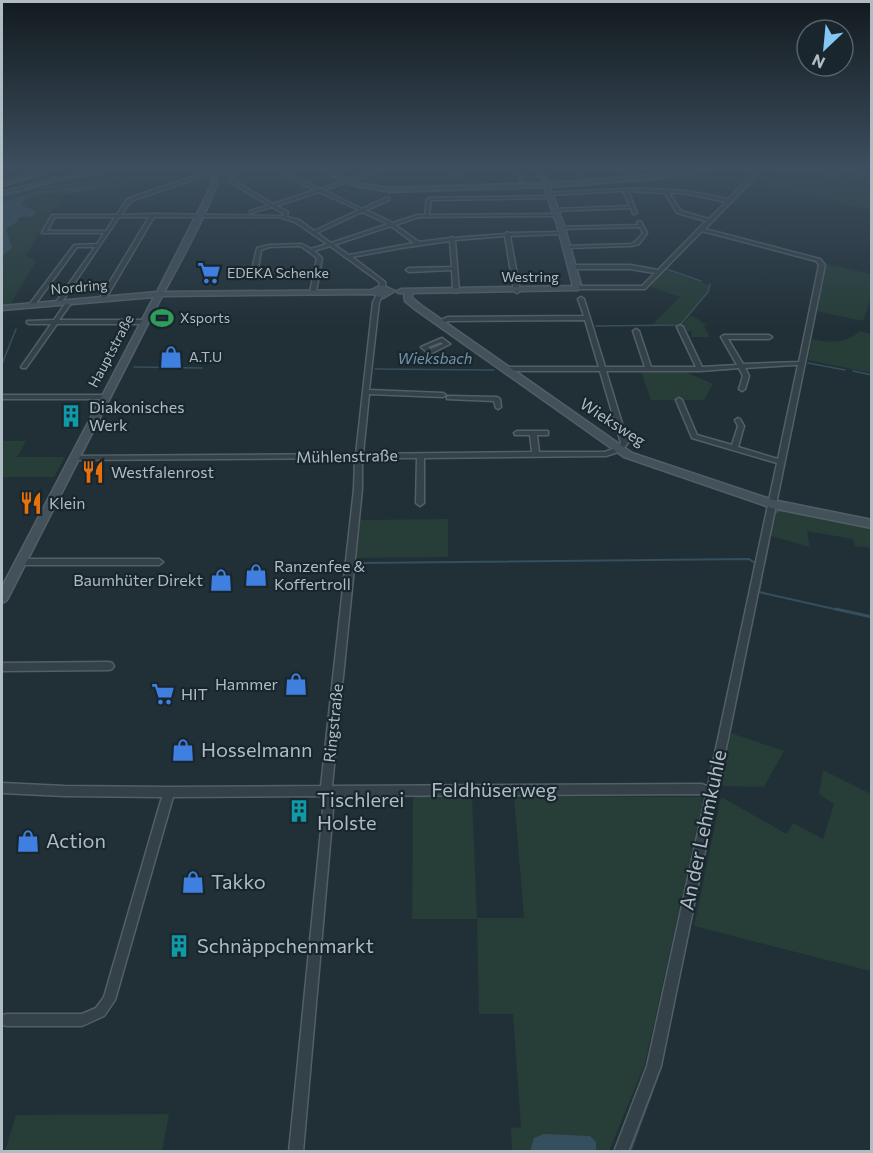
<svg xmlns="http://www.w3.org/2000/svg" width="873" height="1153" font-family="Commissioner,sans-serif">
  <style>
    .green { fill: #263d38 }
    .water { fill: #364f5e }
    .lines { fill: none; stroke-linecap: round; stroke-linejoin: round }
    .stream-far3 { stroke: #364f5e; stroke-width: 1.5 }
    .stream-far2 { stroke: #364f5e; stroke-width: 2 }
    .stream-far1 { stroke: #364f5e; stroke-width: 3 }
    .stream { stroke: #364f5e; stroke-width: 4 }
    .street-casing { stroke: #525f66; stroke-width: 3 }
    .secondary-casing { stroke: #525f66; stroke-width: 3 }
    .street { fill: #354148; fill-rule: evenodd }
    .secondary { fill: #43515b; fill-rule: evenodd }
    .labels { text-anchor: middle; stroke-width: 4.5; stroke-linejoin: round; paint-order: stroke }
    .far-poi-label { font-size: 14px; fill: #afbcc4; stroke: #1a262d; text-anchor: start }
    .far-street-label { font-size: 14px; fill: #afbcc4; stroke: #1a262d }
    .far-water-label { font-size: 15px; font-style: italic; fill: #7094a8; stroke: #1a262d }
    .poi-label { font-size: 16px; fill: #afbcc4; stroke: #1a262d; text-anchor: start }
    .street-label { font-size: 16px; fill: #afbcc4; stroke: #1a262d }
    .near-poi-label { font-size: 20px; fill: #afbcc4; stroke: #1a262d; text-anchor: start }
    .near-street-label { font-size: 20px; fill: #afbcc4; stroke: #1a262d }
  </style>
  <rect width="100%" height="100%" fill="#213037"/>
  <path class="green" d="M782,171l61,1 -1,9 -14,-2 -5,7 14,3 6,-7 28,5v24l-41,-11 -67,-13z
    M116,176l9,10 -66,11 1,4 -17,23h2c-8,10 -11,21 -20,31l11,6 -26,44 -8,1v-112l34,-9 43,-1z
    M827,264l44,10v23l-8,24 -47,-10z
    M665,270l44,15 -2,7 -27,32 -28,1 28,-28 -32,-11z
    M691,315l16,10 -3,1 6,11h-22l4,-2 -1,-4h-8l-2,-5z
    M860,331l11,3v39l-63,-13 4,-21c19,4 33,5 48,-8z
    M641,372h45l27,12 -9,16h-53z
    M2,441h24l-9,16h48l-11,20h-52z
    M782,510l89,17v21l-16,-2 -2,-7 -46,-8 3,16 -39,-11 5,-23z
    M448,519v38l-92,1 4,-38z
    M731,733l53,18 -20,36 -41,-1 -2,-4z
    M823,770l48,24 -1,177 -176,-45 27,-129 66,37 6,-11 30,16 11,-35 -15,-10z
    M514,796l187,1 2,4 -58,263 -36,87h-97l-1,-23 10,-1 -8,-113h-34l-2,-95h-65l1,-122h59l5,121h47z
    M169,1114l-7,37h-157l11,-36z"/>
  <path class="water" d="M144,167h8l-46,14 -75,9 -29,8v-3c46,-14 97,-7 142,-28z
    M101,184c-8,4 -15,7 -24,8 -16,3 -47,-4 -56,12l15,8c-4,8 -12,2 -19,7l1,2 -12,8 6,19 -10,8v-54l37,-11z
    M544,1134l46,2 6,6v9h-66l4,-13z"/>
  <g class="lines">
    <path class="stream-far3" d="M744,167l9,1
      M687,170l16,-3
      M746,188l3,-3
      M738,196l7,-7
      M726,208l9,-9
      M714,220l10,-9
      M706,229l5,-6
      M698,235l3,-3
      M686,247l9,-8
      M666,269l35,12
      M596,326l84,-1 28,-33 2,-8
      M808,363l37,7
      M2,364l14,-35
      M134,367l68,1
      M746,368l10,-1
      M375,369l119,1
      M638,371h60
      M706,371l29,-2
      M853,371l19,4"/>
    <path class="stream-far2" d="M770,536l5,-23 7,-4
      M765,562l4,-21
      M362,563l387,-4 6,4 -3,17
      M763,568l-4,24 84,19"/>
    <path class="stream-far1" d="M836,609l36,8
      M416,796l35,-1"/>
    <path class="stream" d="M629,1152l31,-85"/>
    <g class="street-casing">
      <path id="street" d="M122,167h10l-73,13 -57,14v-2l57,-14z
        M268,167h6l46,22 66,-22h7l-70,23 39,19 23,-11h4v2l-23,10 27,13 24,-8h8l2,-16 2,-1 122,-2h2v2l-122,2 -2,15 128,-1 2,1 -2,1 -138,1 -24,8 24,17 31,-4 2,-1 2,1 51,-4 2,-2 2,1 53,-1 2,1 -2,1 -52,2 10,55 -3,2 -3,-2 -9,-55 -50,4 4,51 -3,2 -3,-2 -1,-21 -43,2 -3,-2 3,-2 43,-1 -2,-26 -49,7 -49,9 33,25v5l-3,2 -3,-2 1,-4 -3,-3 -47,-34 -16,5 8,7 -6,34 -3,2 -3,-2 7,-34 -16,-12 -32,1 -8,3 -3,20 -3,2 -3,-2 5,-22 12,-3 33,-1 9,5 16,-5 -32,-22 -16,-5h-125l-48,81 -3,2 -3,-2 49,-81h-30l-58,86 -5,-1 39,-55h-18l-43,59 -5,-1 45,-60 23,-1 7,-11h-62v-1l10,-17h65l10,-16 83,-28 1,2 -80,28 -10,14 32,-1 130,2 1,-2 -12,-7 -22,6v-2l19,-6 -38,-22 -2,-11 2,-1 2,1 1,9 39,23 42,-14zM319,192l40,18 -45,21 -15,-11 -12,-3 1,-5 -12,-6zM362,212l26,12 -57,19 -14,-10zM55,217h60l-9,14h-59zM391,226l23,17 -65,12 -15,-10z
        M330,167h6l-12,5 -3,-1z
        M437,167h6l15,6 11,-6h6l-17,8z
        M515,167h4l5,16 -3,-1z
        M575,167h4l3,7h-2z
        M594,167h10l28,6 -2,1z
        M760,168l3,1 -58,60 115,30 5,6 -164,801 -33,86h-14l33,-86 59,-271 -5,-1 -369,2 1,14 -30,342h-14l34,-342 -1,-14 -149,1 -58,203 -11,16 -22,10h-75l-5,-1v-10l5,-1h75l14,-6 8,-11 58,-200 -98,-1 -62,-3v-10l62,3 105,1 152,-1 33,-297 1,-31 -281,2h-2v-4l284,-2 17,-152 4,-7 2,-1 3,2 -3,6 -10,88 74,3 3,2 -3,2 -74,-3 -6,60 169,-2 -2,-17h-15l-1,-2 3,-2h31v4h-11l2,17h66l12,-5 4,-4 -21,-72h-93l-3,-2 3,-2h92l-14,-47 -136,1 -10,3 -3,-2 12,-5 136,-1 -6,-17 3,-2 3,2 21,68h40l-12,-36 3,-2 3,2 12,36h45l-19,-40 3,-2 3,2 19,40 35,-2 -16,-28 3,-2h45l3,2 -3,2h-41l15,25 56,-2 20,-97 -3,-4 -114,-30 -57,58h-72l-1,-1 3,-2h67l13,-13 -25,-4h-58l-3,-2 3,-2h58l28,5 48,-49 -29,-8 -12,-20 -37,-2 9,22 -2,1h-2l-2,-6 -76,3 -2,-1 2,-1 75,-3 -7,-15 -73,4 -2,-1 2,-1c44,-3 88,-6 132,-2 15,1 31,5 46,8zM669,193h14l43,9 -17,17 -28,-8zM793,365h5l-20,94 -40,-12 6,-21 -4,-7 -2,-1 -3,2 3,6 -6,19 -35,-10 -15,-35 -3,-2 -3,2 16,38 85,25 -69,323 -7,-2 -369,2 30,-297v-31h55l-1,45 4,3 4,-3v-45l182,-2 15,-5 7,-8 -22,-72h94l39,-3 4,8 -4,13 3,2 3,-2 4,-13 -4,-8z
        M639,221l2,1 6,11 -8,11 -8,2 -65,2 -2,-1 2,-1 65,-2 4,-2 8,-9 -3,-6 -80,2 -2,-1 2,-1 78,-2 -1,-3z
        M69,300l3,2 -13,18h84l3,2 -3,2h-86l-31,44h-4l-1,-1 30,-43h-22l-2,-1v-2l27,-1 13,-19z
        M442,338l8,6 -18,9h-4l-7,-6zM441,342l2,2 -12,5 -3,-2z
        M2,395h102l3,2 -3,2h-102z
        M449,396l48,1 3,2 1,8 -3,2 -2,-1 -2,-7 -47,-2v-2z
        M20,559h139l4,3 -4,3h-139l-4,-3z
        M109,662l3,1 2,3 -2,3 -3,1 -107,1v-8z"/>
    </g>
    <g class="secondary-casing">
      <path id="secondary" d="M51,167h10l-59,19v-4z
        M186,167c10,0 20,5 29,5 15,1 30,-5 45,-5l-42,8c2,16 -43,97 -54,117l207,-2 11,-5 13,6 -12,7 -11,-4 -210,2 -154,302 -2,3 -4,2v-16l152,-290 -152,13v-4l155,-14 56,-110 -1,-7z
        M312,167h8l38,16 32,5 153,-5 -8,-16h6l8,16 106,-8 49,-8 168,2v4l-156,-4 -61,10 -105,8 14,38 17,60 -3,5 -166,3v5l10,8 210,147 141,47 99,20v8l-100,-20 -148,-51 -208,-147 -11,-9 -1,-8h-6l-1,-2 4,-2 172,-3 -16,-61 -13,-38 -154,5 -35,-6z"/>
    </g>
    <use href="#street" class="street"/>
    <use href="#secondary" class="secondary"/>
  </g>
  <linearGradient id="sky" x2="0" y2="1"><stop stop-color="#121a1e"/><stop offset="0.51" stop-color="#3d4e5e"/><stop offset="1" stop-color="#3d4e5e" stop-opacity="0"/></linearGradient>
  <rect width="873" height="329" fill="url(#sky)"/>
  <defs>
    <g id="supermarket-bare" transform="scale(1.8)"><path d="M-6-5.5h2.5l.6 2H6L4.5 2H-2.5L-4.4-4H-6ZM-1.5 3.2a1.3 1.3 0 1 0 .1 0ZM3 3.2a1.3 1.3 0 1 0 .1 0Z" fill="#3f7fe0" stroke="#1a262d" stroke-width="2.5" paint-order="stroke"/></g>
    <g id="stadium-bare" transform="scale(1.8)"><path d="M0-5a6.5 5 0 1 0 0 10a6.5 5 0 1 0 0-10ZM-3.5-1.8h7v3.6h-7Z" fill="#2e9e5b" stroke="#1a262d" stroke-width="2.5" paint-order="stroke"/></g>
    <g id="shop-bare" transform="scale(1.8)"><path d="M-5-2.5h2.3a2.7 3.5 0 0 1 5.4 0H5L5.5 6h-11ZM-1.5-2.5h3a1.5 2.3 0 0 0-3 0Z" fill="#3f7fe0" stroke="#1a262d" stroke-width="2.5" paint-order="stroke"/></g>
    <g id="building-bare" transform="scale(1.8)"><path d="M-4-6H4V6H1V3H-1V6H-4ZM-2.5-4.3h1.7v1.8h-1.7ZM.8-4.3h1.7v1.8H.8ZM-2.5-1h1.7V.8h-1.7ZM.8-1h1.7V.8H.8Z" fill="#0f9aa8" stroke="#1a262d" stroke-width="2.5" paint-order="stroke"/></g>
    <g id="restaurant-bare" transform="scale(1.8)"><path d="M-5-6h1v4h1v-4h1v4h1v-4h1v5L-1.5 .5V6h-2V.5L-5-1ZM5-6V6H3V1.5H1.5Q1.5-4 5-6Z" fill="#e8710a" stroke="#1a262d" stroke-width="2.5" paint-order="stroke"/></g>
  </defs>
  <g fill-rule="evenodd">
    <use href="#supermarket-bare" x="209" y="273"/>
    <use href="#stadium-bare" x="162" y="318"/>
    <use href="#shop-bare" x="171" y="357"/>
    <use href="#building-bare" x="71" y="416"/>
    <use href="#restaurant-bare" x="93" y="472"/>
    <use href="#restaurant-bare" x="31" y="503"/>
    <use href="#shop-bare" x="256" y="575"/>
    <use href="#shop-bare" x="221" y="580"/>
    <use href="#shop-bare" x="296" y="684"/>
    <use href="#supermarket-bare" x="163" y="694"/>
    <use href="#shop-bare" x="183" y="750"/>
    <use href="#building-bare" x="299" y="811"/>
    <use href="#shop-bare" x="28" y="841"/>
    <use href="#shop-bare" x="193" y="882"/>
    <use href="#building-bare" x="179" y="946"/>
  </g>
  <g class="labels">
    <g class="far-poi-label">
      <text x="227" y="278">EDEKA Schenke</text>
      <text x="180" y="323">Xsports</text>
      <text x="189" y="362">A.T.U</text>
    </g>
    <g class="far-street-label">
      <text x="530" y="282">Westring</text>
      <text transform="translate(79 287) rotate(-5)" y="5">Nordring</text>
      <text transform="translate(111 351) rotate(-62)" y="5">Hauptstraße</text>
    </g>
    <g class="far-water-label">
      <text x="435" y="364">Wieksbach</text>
    </g>
    <g class="poi-label">
      <text x="89" y="413">Diakonisches<tspan x="89" dy="18">Werk</tspan></text>
      <text x="111" y="478">Westfalenrost</text>
      <text x="49" y="509">Klein</text>
      <text x="274" y="572">Ranzenfee &amp;<tspan x="274" dy="18">Koffertroll</tspan></text>
      <text x="203" y="586" text-anchor="end">Baumhüter Direkt</text>
      <text x="278" y="690" text-anchor="end">Hammer</text>
      <text x="181" y="700">HIT</text>
    </g>
    <g class="street-label">
      <text transform="translate(613 422) rotate(33)" y="6">Wieksweg</text>
      <text transform="translate(347 456) rotate(-1)" y="6">Mühlenstraße</text>
      <text transform="translate(333 723) rotate(-84)" y="6">Ringstraße</text>
    </g>
    <g class="near-poi-label">
      <text x="201" y="757">Hosselmann</text>
      <text x="317" y="807">Tischlerei<tspan x="317" dy="23">Holste</tspan></text>
      <text x="46" y="848">Action</text>
      <text x="211" y="889">Takko</text>
      <text x="197" y="953">Schnäppchenmarkt</text>
    </g>
    <g class="near-street-label">
      <text x="494" y="797">Feldhüserweg</text>
      <text transform="translate(703 830) rotate(-78)" y="7">An der Lehmkuhle</text>
    </g>
  </g>
  <rect width="873" height="1153" fill="none" stroke="#afbcc4" stroke-width="6"/>
  <g transform="translate(825 48) rotate(206)"><circle r="28" fill="#1a262d" stroke="#566269" stroke-width="1.5"/>
  <path d="M0-4.5L10 22L0 15L-10 22Z" fill="#85c7f4"/>
  <text y="-9" font-size="16" font-weight="bold" text-anchor="middle" fill="#afbcc4">N</text>
  </g>
</svg>
